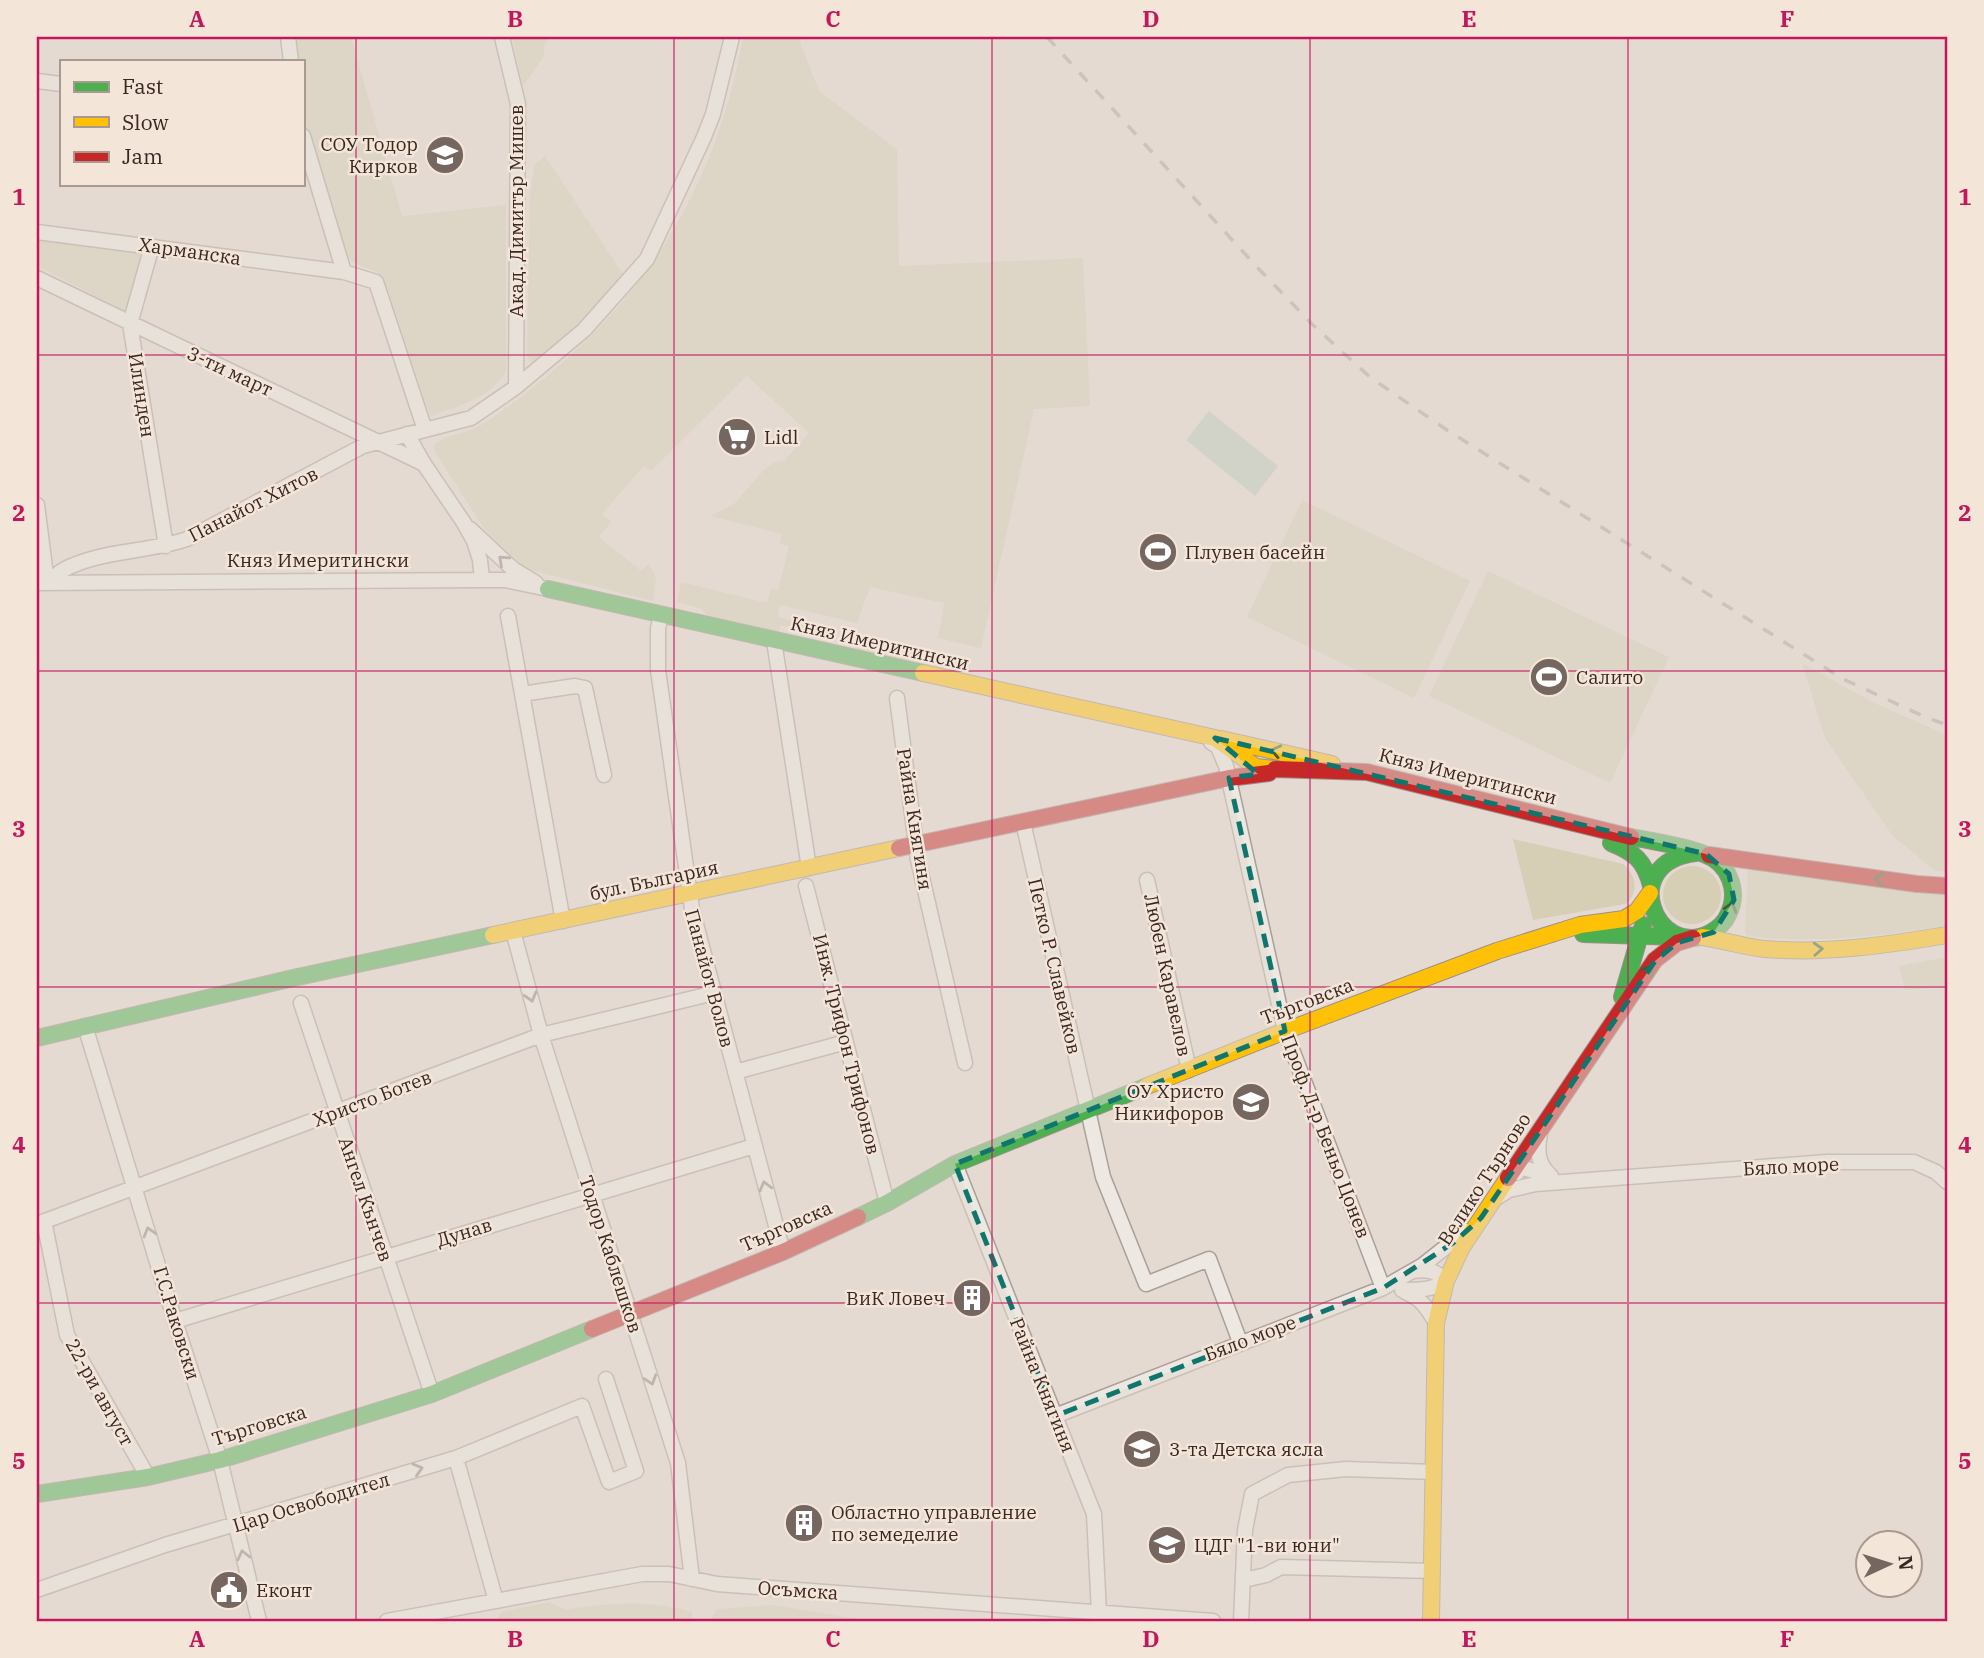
<svg xmlns="http://www.w3.org/2000/svg" width="1984" height="1658" font-family="'IBM Plex Serif',serif">
  <style>
    .green { fill: #d6ceb5 }
    .water { fill: #bbc8bd }
    .lines { fill: none; stroke-linecap: round; stroke-linejoin: round }
    .street-casing { stroke: #aaa09a; stroke-width: 17 }
    .fast-casing { stroke: #9a8f8a; stroke-width: 18 }
    .slow-casing { stroke: #9a8f8a; stroke-width: 18 }
    .jam-casing { stroke: #9a8f8a; stroke-width: 18 }
    .street { stroke: #ede8e2; stroke-width: 14 }
    .fast { stroke: #4caf50; stroke-width: 16 }
    .slow { stroke: #ffc107; stroke-width: 16 }
    .jam { stroke: #c62828; stroke-width: 16 }
    .rail { stroke: #ada6a2; stroke-width: 3.5; stroke-dasharray: 12 12; stroke-linecap: butt }
    .oneway { stroke: #948882 }
    .oneway2 { stroke: #415d34 }
    .marked { fill: none; stroke: #0f766e; stroke-width: 5; stroke-dasharray: 14 9; stroke-linejoin: round }
    .grid { fill: none; stroke: #c2185b; stroke-width: 2; stroke-opacity: 0.55 }
    .labels { text-anchor: middle; stroke-width: 5; stroke-linejoin: round; paint-order: stroke }
    .poi-label { font-size: 19px; fill: #3a2722; stroke: #f4e5d9; text-anchor: start }
    .street-label { font-size: 19px; fill: #3a2722; stroke: #f4e5d9 }
    .neatline { fill: none; stroke: #c2185b; stroke-width: 2.5 }
    .grid-label { font-size: 23px; text-anchor: middle; font-weight: bold; fill: #c2185b }
  </style>
  <rect width="100%" height="100%" fill="#e4dad2"/>
  <path class="green" d="M294,37h57l51,179 104,-11v167c-17,27 -48,34 -76,44l-47,-140c-11,-9 -25,-8 -35,-18l-45,-143v-54h-6z
    M512,37h38l-6,9v10l-21,30z
    M743,37h59l-2,6 19,48 78,58 2,117 184,-8 7,148 -56,3 -53,239 -43,-10 6,-35 -74,-16 -13,36 -77,-18 -2,12 59,15 -2,4 -4,1 -50,-12 -3,7 -71,-17 -7,-7 -23,-6 4,-20 86,21 4,-15 7,2 11,-44 -9,-2 2,-10 -72,-18 23,-11 31,-35 11,-8 10,-2 24,-27 -62,-57 -96,95 -7,-5 -42,48 9,8 -12,15 42,34 7,-7 8,13 -3,24 -127,-32 -41,-39 -50,-78 -1,-7c10,-10 26,-10 39,-16 12,-5 25,-15 36,-23 129,-95 206,-211 234,-369z
    M545,156l78,118 -42,49 -44,37 -7,2 -3,-8 3,-156 4,-32z
    M37,237l106,14 -16,61 -90,-46z
    M1302,500l168,81 -56,117 -167,-81z
    M1488,571l181,86 -59,126 -181,-87z
    M860,638l100,23 2,6 -5,5 -101,-23 -3,-7z
    M1802,663l70,39 75,33v136h-12l-43,-36 -67,-97z
    M1513,839l110,25c13,11 17,28 2,40l-92,16z
    M1663 895a29 29 0 1 1 58 0a29 29 0 1 1-58 0Z
    M1748,869l199,25v32c-66,9 -133,19 -199,10l-3,-3z
    M1947,957v30l-42,3 -6,-24z
    M550,1602l15,8c43,-8 85,-10 127,2v9h-207l12,-2 4,-7z
    M773,1605l96,16h-158l6,-12z"/>
  <path class="water" d="M1209,411l69,55 -23,30 -69,-56z"/>
  <g class="lines">
    <g class="street-casing">
      <path id="street" d="M288,37l3,24
        M502,37l16,67 -2,283
        M37,81l24,3
        M303,136l41,136 32,10 49,148
        M37,232l307,40
        M152,246l-22,78 36,222
        M37,278l387,186 40,59 10,18 6,19 2,20
        M407,434l17,30
        M37,505l10,78c7,-6 14,-13 22,-16 37,-17 80,-15 118,-28l176,-93 108,-28 45,-31 68,-57 63,-71 57,-122 9,-23 19,-77
        M470,529l43,40 23,14
        M37,583l445,-3h23l43,9
        M508,616l55,305
        M661,616l-3,12v42l34,239 91,343
        M774,641l35,227
        M522,694l53,-8 10,2 19,87
        M897,698l21,162 47,203
        M1211,742l7,5 8,19 59,265 98,257
        M1023,822l80,355 43,107 63,-25 31,83
        M1147,880l42,190
        M806,886l81,317
        M513,931l28,104 137,428 14,116
        M301,1003l131,391
        M85,1026l90,295 45,139 39,161
        M735,1072l111,-30
        M1540,1133c-3,18 -3,30 10,42
        M955,1164l139,350 5,99
        M1517,1173l-2,-5h8l28,8
        M1496,1198l13,-8 27,-6 291,-22h87l22,10 11,10
        M44,1221l23,114 81,142
        M37,1224l504,-189 173,-42
        M1402,1290c16,0 31,0 44,-9 -11,-11 -19,-12 -33,-10
        M1405,1292c16,6 23,17 31,31
        M175,1321l579,-175
        M1055,1416l328,-128 40,-23 43,-34
        M456,1458l40,143
        M1244,1580l22,-5 15,-8 151,4
        M37,1590l128,-45 291,-87 126,-52 27,76 27,-11 -30,-92
        M387,1621l255,-47h27l48,10 496,37
        M1241,1621l4,-91 7,-36 36,-19 58,-6 88,3"/>
    </g>
    <g class="fast-casing">
      <path id="fast" d="M548,589l375,84
        M1631,837c24,5 50,8 73,17 25,9 36,37 24,61 -3,7 -11,14 -18,18 -54,28 -94,-71 -14,-80
        M1611,843c23,9 34,18 40,43
        M1583,934l96,3
        M1622,997l21,-72
        M37,1038l256,-60 200,-43
        M858,1217l29,-14 68,-39 192,-78
        M37,1494l111,-17 72,-17 212,-66 160,-65"/>
    </g>
    <g class="slow-casing">
      <path id="slow" d="M923,673l292,65 41,29 19,2
        M1221,739l111,25
        M493,935l406,-87
        M1702,937c21,3 42,10 63,12 61,5 123,-4 182,-14
        M1147,1086l138,-55 212,-80 83,-26 44,-6 13,-8 13,-18
        M1431,1621l5,-298 10,-42 16,-34 46,-69"/>
    </g>
    <g class="jam-casing">
      <path id="jam" d="M1275,769l92,3 264,65
        M899,848l330,-70 40,-5
        M1709,855l208,29 30,2
        M1508,1178l147,-218 22,-17 16,-5
        M592,1329l191,-77 75,-35"/>
    </g>
    <use href="#street" class="street"/>
    <use href="#fast" class="fast"/>
    <use href="#slow" class="slow"/>
    <use href="#jam" class="jam"/>
    <path class="rail" d="M1047,37l209,229 57,59 58,53 76,52 396,249 80,37 24,9"/>
  </g>
  <defs><path id="oneway-chevron" d="M-2-3.5L2.5 0L-2 3.5" fill="none" stroke-width="1.6" stroke-linecap="round" stroke-linejoin="round" transform="scale(1.75)"/></defs>
  <g class="oneway">
    <use href="#oneway-chevron" transform="translate(503 560) rotate(-138)"/>
    <use href="#oneway-chevron" transform="translate(531 997) rotate(74)"/>
    <use href="#oneway-chevron" transform="translate(765 1186) rotate(-105)"/>
    <use href="#oneway-chevron" transform="translate(149 1232) rotate(-106)"/>
    <use href="#oneway-chevron" transform="translate(651 1380) rotate(72)"/>
    <use href="#oneway-chevron" transform="translate(418 1469) rotate(-17)"/>
    <use href="#oneway-chevron" transform="translate(243 1555) rotate(-103)"/>
  </g>
  <g class="oneway2">
    <use href="#oneway-chevron" transform="translate(1276 751) rotate(-167)"/>
    <use href="#oneway-chevron" transform="translate(1879 879) rotate(-172)"/>
    <use href="#oneway-chevron" transform="translate(1731 907) rotate(-73)"/>
    <use href="#oneway-chevron" transform="translate(1818 949) rotate(-3)"/>
    <use href="#oneway-chevron" transform="translate(1649 970) rotate(-54)"/>
  </g>
  <path d="M0 0H1984V1658H0ZM1215,738l491,116 23,20 5,26 -20,32 -37,11 -22,18 -174,257 -28,25 -70,45 -328,128 -100,-252 330,-133 -56,-253 29,-4z" fill="#e4dad2" fill-opacity=".55" fill-rule="evenodd"/>
  <path class="marked" d="M1215,738l491,116 23,20 5,26 -20,32 -37,11 -22,18 -174,257 -28,25 -70,45 -328,128 -100,-252 330,-133 -56,-253 29,-4z"/>
  <path class="grid" d="M356,37v1584M674,37v1584M992,37v1584M1310,37v1584M1628,37v1584M37,355h1910M37,671h1910M37,987h1910M37,1303h1910"/>
  <defs>
    <g id="school-disc" transform="scale(2.0125)"><circle r="9.5" fill="#766660" stroke="#f4e5d9"/><path d="M0-5L7-2L0 1L-7-2ZM-4 1L0 2.5L4 1V4Q0 6-4 4Z" fill="#fff"/></g>
    <g id="supermarket-disc" transform="scale(2.0125)"><circle r="9.5" fill="#766660" stroke="#f4e5d9"/><path d="M-6-5.5h2.5l.6 2H6L4.5 2H-2.5L-4.4-4H-6ZM-1.5 3.2a1.3 1.3 0 1 0 .1 0ZM3 3.2a1.3 1.3 0 1 0 .1 0Z" fill="#fff"/></g>
    <g id="stadium-disc" transform="scale(2.0125)"><circle r="9.5" fill="#766660" stroke="#f4e5d9"/><path d="M0-5a6.5 5 0 1 0 0 10a6.5 5 0 1 0 0-10ZM-3.5-1.8h7v3.6h-7Z" fill="#fff"/></g>
    <g id="building-disc" transform="scale(2.0125)"><circle r="9.5" fill="#766660" stroke="#f4e5d9"/><path d="M-4-6H4V6H1V3H-1V6H-4ZM-2.5-4.3h1.7v1.8h-1.7ZM.8-4.3h1.7v1.8H.8ZM-2.5-1h1.7V.8h-1.7ZM.8-1h1.7V.8H.8Z" fill="#fff"/></g>
    <g id="civic-disc" transform="scale(2.0125)"><circle r="9.5" fill="#766660" stroke="#f4e5d9"/><path d="M-.6-6.5H3V-4.5H.6V-3L4-1V1h2V6H-6V1h2V-1L-.6-3ZM-1.2 2.5V6h2.4V2.5Z" fill="#fff"/></g>
  </defs>
  <g fill-rule="evenodd">
    <use href="#school-disc" x="445" y="155"/>
    <use href="#supermarket-disc" x="737" y="437"/>
    <use href="#stadium-disc" x="1158" y="552"/>
    <use href="#stadium-disc" x="1549" y="677"/>
    <use href="#school-disc" x="1251" y="1102"/>
    <use href="#building-disc" x="972" y="1298"/>
    <use href="#school-disc" x="1142" y="1449"/>
    <use href="#building-disc" x="804" y="1523"/>
    <use href="#school-disc" x="1167" y="1545"/>
    <use href="#civic-disc" x="229" y="1590"/>
  </g>
  <g class="labels">
    <g class="poi-label">
      <text x="418" y="151" text-anchor="end">СОУ Тодор<tspan x="418" dy="22">Кирков</tspan></text>
      <text x="764" y="444">Lidl</text>
      <text x="1185" y="559">Плувен басейн</text>
      <text x="1576" y="684">Салито</text>
      <text x="1224" y="1098" text-anchor="end">ОУ Христо<tspan x="1224" dy="22">Никифоров</tspan></text>
      <text x="945" y="1305" text-anchor="end">ВиК Ловеч</text>
      <text x="1169" y="1456">3-та Детска ясла</text>
      <text x="831" y="1519">Областно управление<tspan x="831" dy="22">по земеделие</tspan></text>
      <text x="1194" y="1552">ЦДГ "1-ви юни"</text>
      <text x="256" y="1597">Еконт</text>
    </g>
    <g class="street-label">
      <text transform="translate(516 211) rotate(-90)" y="7">Акад. Димитър Мишев</text>
      <text transform="translate(190 251) rotate(8)" y="7">Харманска</text>
      <text transform="translate(230 371) rotate(25)" y="7">3-ти март</text>
      <text transform="translate(142 395) rotate(81)" y="7">Илинден</text>
      <text transform="translate(253 504) rotate(-27)" y="7">Панайот Хитов</text>
      <text x="318" y="567">Княз Имеритински</text>
      <text transform="translate(880 643) rotate(13)" y="7">Княз Имеритински</text>
      <text transform="translate(1468 776) rotate(14)" y="7">Княз Имеритински</text>
      <text transform="translate(915 819) rotate(81)" y="7">Райна Княгиня</text>
      <text transform="translate(654 880) rotate(-12)" y="7">бул. България</text>
      <text transform="translate(1055 966) rotate(77)" y="7">Петко Р. Славейков</text>
      <text transform="translate(1168 975) rotate(78)" y="7">Любен Каравелов</text>
      <text transform="translate(710 978) rotate(75)" y="7">Панайот Волов</text>
      <text transform="translate(1307 1001) rotate(-21)" y="7">Търговска</text>
      <text transform="translate(847 1044) rotate(76)" y="7">Инж. Трифон Трифонов</text>
      <text transform="translate(372 1098) rotate(-21)" y="7">Христо Ботев</text>
      <text transform="translate(1326 1136) rotate(69)" y="7">Проф. Д-р Беньо Цонев</text>
      <text transform="translate(1791 1166) rotate(-3)" y="7">Бяло море</text>
      <text transform="translate(1484 1179) rotate(-57)" y="7">Велико Търново</text>
      <text transform="translate(366 1199) rotate(71)" y="7">Ангел Кънчев</text>
      <text transform="translate(786 1226) rotate(-24)" y="7">Търговска</text>
      <text transform="translate(464 1232) rotate(-17)" y="7">Дунав</text>
      <text transform="translate(611 1254) rotate(72)" y="7">Тодор Каблешков</text>
      <text transform="translate(177 1323) rotate(73)" y="7">Г.С.Раковски</text>
      <text transform="translate(1250 1338) rotate(-21)" y="7">Бяло море</text>
      <text transform="translate(1043 1385) rotate(68)" y="7">Райна Княгиня</text>
      <text transform="translate(100 1392) rotate(61)" y="7">22-ри август</text>
      <text transform="translate(259 1425) rotate(-17)" y="7">Търговска</text>
      <text transform="translate(311 1502) rotate(-17)" y="7">Цар Освободител</text>
      <text transform="translate(798 1590) rotate(4)" y="7">Осъмска</text>
    </g>
  </g>
  <rect width="1984" height="1658" fill="none" stroke="#f4e5d9" stroke-width="77"/>
  <rect x="60" y="60" width="245" height="126" fill="#f4e5d9" stroke="#aa9990" stroke-width="2"/>
  <rect x="74" y="82" width="35" height="10" fill="#4caf50" stroke="#aa9990" stroke-width="2"/>
  <text x="122" y="94" font-size="21" fill="#3a2722">Fast</text>
  <rect x="74" y="117" width="35" height="10" fill="#ffc107" stroke="#aa9990" stroke-width="2"/>
  <text x="122" y="130" font-size="21" fill="#3a2722">Slow</text>
  <rect x="74" y="152" width="35" height="10" fill="#c62828" stroke="#aa9990" stroke-width="2"/>
  <text x="122" y="164" font-size="21" fill="#3a2722">Jam</text>
  <g transform="translate(1889 1564) rotate(86)"><circle r="33" fill="#f4e5d9" stroke="#aa9990" stroke-width="2"/>
  <path d="M0-5L12 26L0 18L-12 26Z" fill="#766660"/>
  <text y="-10" font-size="19" font-weight="bold" text-anchor="middle" fill="#3a2722">N</text>
  </g>
  <rect x="38" y="38" width="1908" height="1582" class="neatline"/>
  <g class="grid-label">
    <text x="197" y="27">A</text>
    <text x="515" y="27">B</text>
    <text x="833" y="27">C</text>
    <text x="1151" y="27">D</text>
    <text x="1469" y="27">E</text>
    <text x="1787" y="27">F</text>
    <text x="19" y="205">1</text>
    <text x="1965" y="205">1</text>
    <text x="19" y="521">2</text>
    <text x="1965" y="521">2</text>
    <text x="19" y="837">3</text>
    <text x="1965" y="837">3</text>
    <text x="19" y="1153">4</text>
    <text x="1965" y="1153">4</text>
    <text x="19" y="1469">5</text>
    <text x="1965" y="1469">5</text>
    <text x="197" y="1647">A</text>
    <text x="515" y="1647">B</text>
    <text x="833" y="1647">C</text>
    <text x="1151" y="1647">D</text>
    <text x="1469" y="1647">E</text>
    <text x="1787" y="1647">F</text>
  </g>
</svg>
